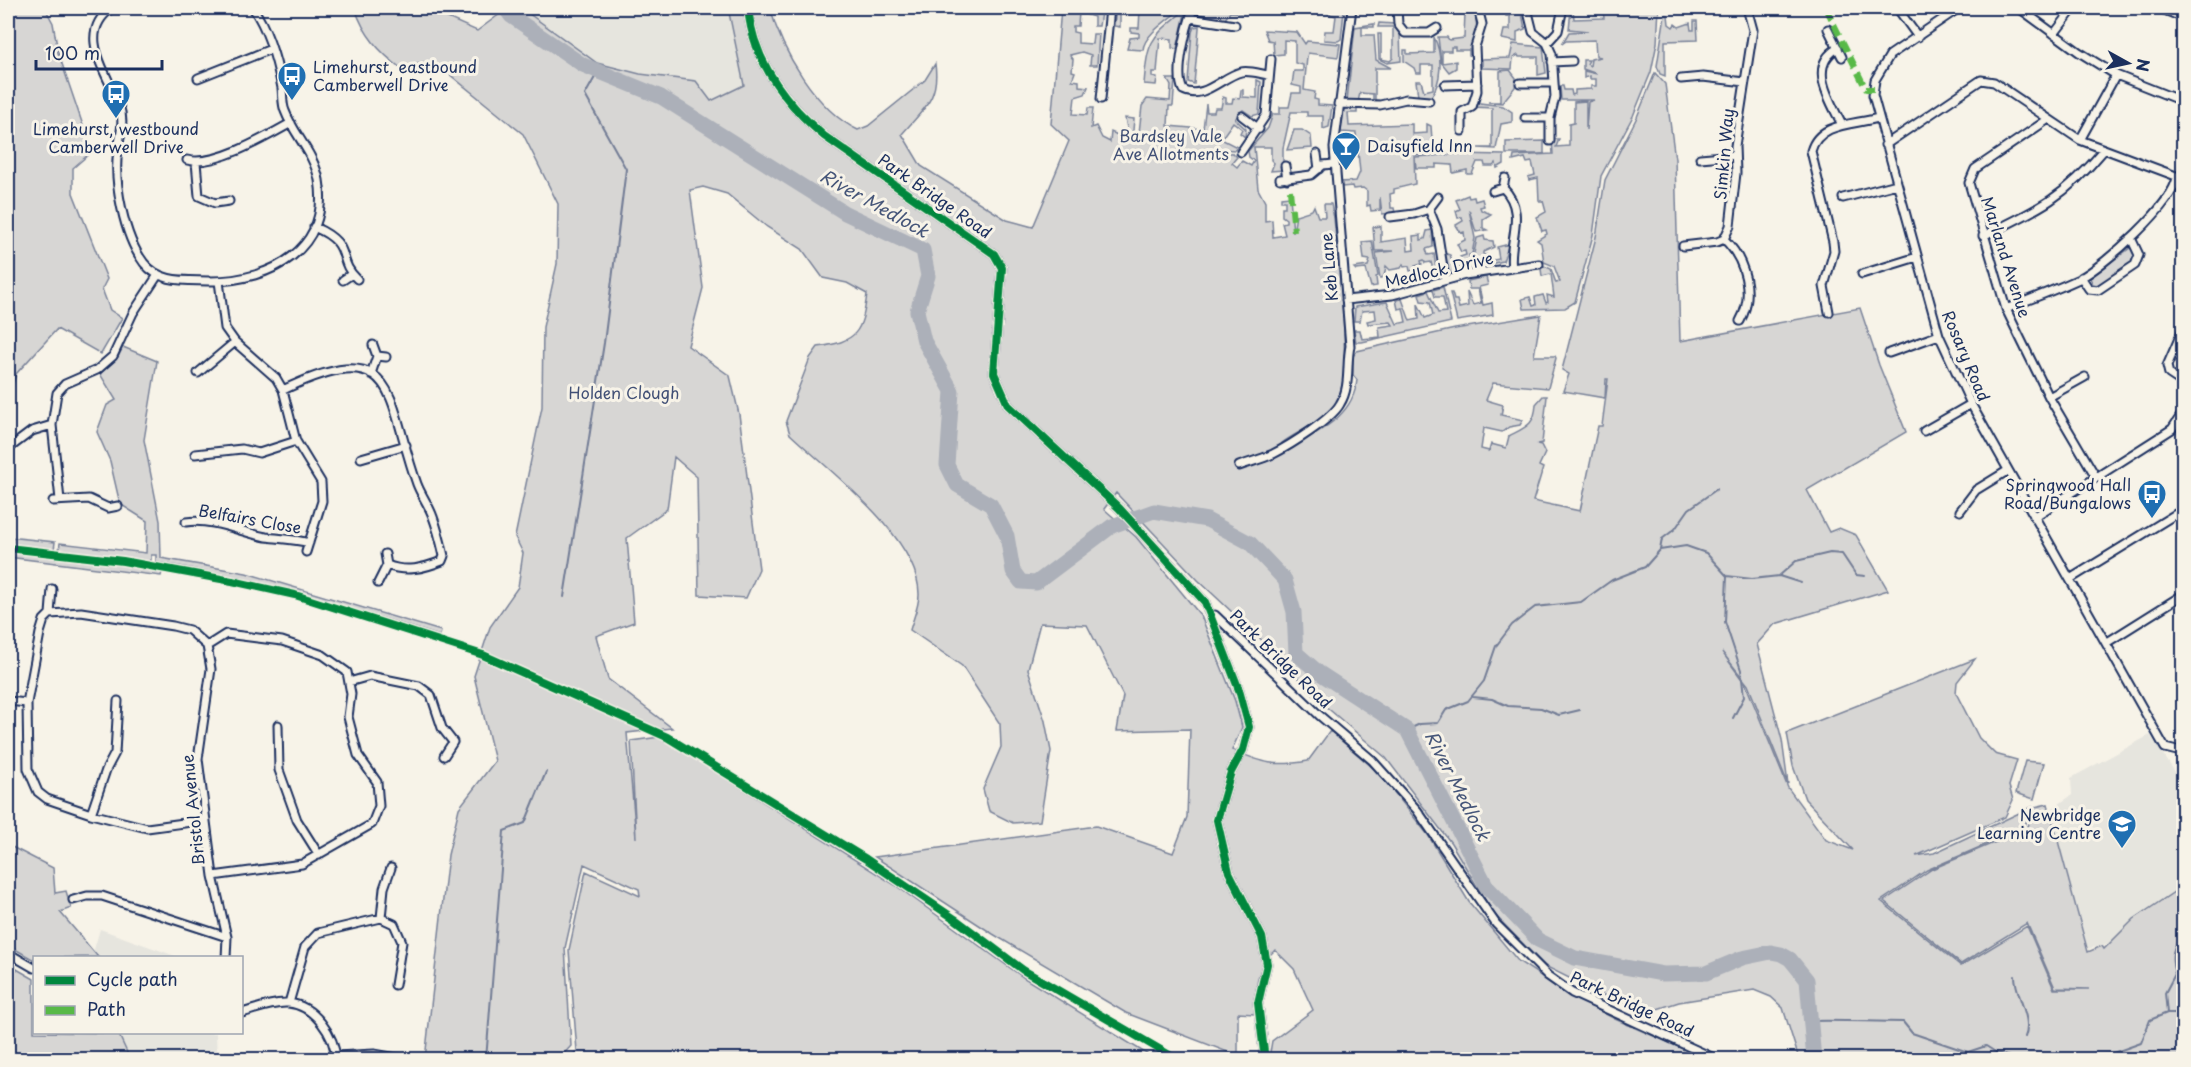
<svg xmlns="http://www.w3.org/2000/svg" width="2191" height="1067" font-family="'Playpen Sans',sans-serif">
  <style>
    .built { fill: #e6e5de }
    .green { fill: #d7d6d4; stroke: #798299; stroke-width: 1.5 }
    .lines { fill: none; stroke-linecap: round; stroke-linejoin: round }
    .stream { stroke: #727c95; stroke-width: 2 }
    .river { stroke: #acb0b9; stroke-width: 15 }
    .minor-casing { stroke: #1b2f5e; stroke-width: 11 }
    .minor { stroke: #f7f3e8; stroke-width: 7 }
    .quiet { stroke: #58b947; stroke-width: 6; stroke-dasharray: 12 6; stroke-linecap: butt }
    .cycleway-casing { stroke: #f7f3e8; stroke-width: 11 }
    .cycleway { stroke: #00873e; stroke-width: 8 }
    .labels { text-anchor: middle; stroke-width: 6; stroke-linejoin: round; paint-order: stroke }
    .poi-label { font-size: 16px; fill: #1b2f5e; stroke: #f7f3e8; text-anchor: start }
    .park-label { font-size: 16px; fill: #415076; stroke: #f7f3e8 }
    .street-label { font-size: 16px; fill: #1b2f5e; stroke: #f7f3e8 }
    .water-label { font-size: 18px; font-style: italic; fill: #465679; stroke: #f7f3e8 }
  </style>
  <rect width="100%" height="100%" fill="#f7f3e8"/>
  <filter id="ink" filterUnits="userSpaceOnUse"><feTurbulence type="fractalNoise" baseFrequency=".0167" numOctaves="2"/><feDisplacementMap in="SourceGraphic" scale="12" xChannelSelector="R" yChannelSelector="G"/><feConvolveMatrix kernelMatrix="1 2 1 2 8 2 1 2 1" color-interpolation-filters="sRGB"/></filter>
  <g filter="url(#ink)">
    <path class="built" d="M521,8h207l16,77 -33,16 -15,-20 -56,-7 -43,-11z
      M2150,735l27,40 6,-3v117l-62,51 -33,9 -38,-139 22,-15 -1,-17z
      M100,929l78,28h-80l-5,-4z
      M118,1033h98l1,26h-87z"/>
    <path class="green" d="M8,8h37l8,15 5,29 31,91 -1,12 -15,13v25l34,86 -5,10 8,21 12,8 -21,36 -44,-25 -41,45 -8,26z
      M355,8h70l52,23 31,-23h13l76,55 43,11 56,7 15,20 33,-16 -16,-77h42c12,43 46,102 88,122l10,-4 57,-46 10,-16c5,36 -13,46 -33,70l19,32 86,54 26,7 36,-86 -18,-17 10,-115 32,-1v3l8,1 -2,14h-5v-9l-15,-5 -1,14h-5v6l5,1v10l14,1 1,-10h6l-2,31h-7l1,-10 -9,-3 -12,3 3,4 -1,12 3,1 -3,8 7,1v5l9,1 -3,7 -10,3 -2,17 14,1 1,-7h5l-2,20 5,-2 6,12 8,4 1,-10 9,4 7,-8 -2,-10 9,1 -2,22 6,1 4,-36 5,-7 23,2 1,-15 -4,-7h8l-2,27h-4l-1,20 35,3 3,-25 1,8h7l1,-4h6l2,-11 3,1v5h6l1,-5 7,1 1,-9h2v7l14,1v-18l4,2 -2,32 -7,2 -9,-6 -8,9 11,10 -1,8 -5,-4 2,-4 -9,-7 -12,17 16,8 -2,3 -16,-1 -1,3 15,1 4,4 -5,6 5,4 5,-6 9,5 3,-5 -5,-4 -1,-6 20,-23 5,-14h7v-7h9l3,-14h9v-6l-9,-2 2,-14h9v-6l-8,-2v-22l-11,-1v14l-10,1 -1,-14 -5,-1 -4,-10 33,2 8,12 2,-3 33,3 -2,13 -30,-4 -1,4 -3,33 11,2 -1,7 4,1v5l14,1 -3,21 -6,2v-13h-16v-4h-16l-8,36v22l-12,1 3,-8 -3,-3v-13h-17l4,42 7,13v19l7,-1 1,17 12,-2 -3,-12 4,-1v-3l-4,-3v-9h3v-6h-4v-4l9,-1 3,37 3,-18 16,-5 2,-4 4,11h7l-1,-13h7l3,14c3,36 21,162 1,188 -12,16 -37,25 -53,37l7,6c29,-18 64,-31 68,-69l-4,-5v-19l4,-5 98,-22 86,-14 -7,41h21l1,2 -8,30 -55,-5 -7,17 17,5 -2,10 22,5 -3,5 -11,2 -7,5 -18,-4 -3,21 8,2 2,-7 15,4 3,-12c17,-9 26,-11 27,-32l7,-8h4l-5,47 -5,1 4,1 4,8 -6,13 4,2 -10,33 47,10 18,-85h4l6,-47h-2l-1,19 -42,-7 6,-17 -7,-4 34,-133 9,-57 32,-63 18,-44 10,11 10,75 5,182 180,-33 19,57 27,67 -99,58 22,42 10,-4 17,7 32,55 -113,34 -18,20 25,96 6,44 -40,-99 -26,-33 24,33 42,103 38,52 27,10 -48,-51 -12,-33 -6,-33 188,-74 -18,23 -1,11 23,45 16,16 22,6 -8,26 4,14 -8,17 -89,39 18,-3 98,-46 -8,21 -97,42 -46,31 80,65 66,-40 27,63h35l-34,-1 -28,-65 -66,41 -77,-63 48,-32 95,-40 8,-22 13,-3 40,148 14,-6 2,3 30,-30 49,-33v173h-384l-16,-51 -12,-11 -17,-7 -75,12 -31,10 -45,-17 -58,-29 -52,-53 -42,-70 -65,-85 -69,-59 -33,-38 -86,-81 -82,-87 -12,16 32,28 65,79 34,85 7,26 -10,23c32,13 41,17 76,11l22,-30 49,42 49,62 41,67 49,59 52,34 45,24 91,40h-437l3,-18 41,-31 -19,-41 -19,-19c-20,18 -19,38 -20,64l-17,-1v43l-112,-43 -133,-79 -118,-77 221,-31 77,27 14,-36 3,-88 -73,2 6,-35 -36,-71 -47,-2 -12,46 17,52 6,30 -11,70 -27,2 -24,-12 -6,-22 18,-42 -1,-23 -38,-58 -52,-36c3,-11 9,-24 9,-35 1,-57 -90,-124 -129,-161l-4,-13 24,-63 8,-11c39,-6 44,-14 49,-53l-20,-11 -24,-5 -21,-29 -35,-22 -40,-33 -24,-7 -13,3 13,98 -15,58 42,30 9,38 20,155 -13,29 -47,-3 -2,-118 -23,-20 -7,52 -40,29 7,84 -38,14 12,43 64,49 -45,5 9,105 -5,-97 29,-4 235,148 129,93 131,81h-589l11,-8 -8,-101 17,-79 54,25 -1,-7 -55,-25 -19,84 6,98 -12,13h-134l23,-204 11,-47 36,-47 -21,-85 16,-49 28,-40 5,-34 -8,-16 27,-130 1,-80 14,-63 1,-60 -35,-70 -79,-64 -20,-8 -22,7c-23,-17 -38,-34 -47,-61z
      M1116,8h66c-11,10 -38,26 -39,42l-16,-1 3,-11 9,-1v-4l-8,-1v-4h8l1,-18 -20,-2v19l-6,-1z
      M1201,8h41l-1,5 -11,-1 -5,7 -25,-3 -2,-3z
      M1334,8l10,3 -3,28 -3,2 -14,-1 1,-9h9l2,-15 -7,-2z
      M1506,8h15l4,21 -8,3v10l-15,-3 2,-9h6v-14h-4z
      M1603,8h56l-2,35 -6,29 -18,44 -32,60 -8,59 -18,67 -10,6 -41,1 -2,-10 8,-2 3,9 3,-1 -1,-8 8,-2 3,8 2,-1 -1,-7 7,2 -3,-23 -9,2 -1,-7 3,-3 7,3 5,14 4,-1 -6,-16 -10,-4 -3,-19 -4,-3 10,-6 -1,-4 -4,1 -5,-14 9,-5 -3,-11h-4l-1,-23 -9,2 -1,-3 7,-2 -3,-13 -5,1 -2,-5 -12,3 1,-5 39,-2 -1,-15h7l-3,8 13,-1v-22l5,-1v-21l12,-1v29l2,-28 6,-2h-33l-1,-14h3l1,4h7l1,5 3,-1v-4l16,-1v-3h5v-7h-6v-3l-6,2v-7l13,3 -14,-5v-9h6l-2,4 3,2 1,-7 10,-2 -5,-1 -1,-16 -29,1 -4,3 7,-12 19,-1 -19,-2 2,-20h2l1,10 30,-1z
      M1186,9l-9,40 -5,-1v-9l-12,-1 -3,34h-5v5l5,1 -1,7 -12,-1c4,-47 7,-45 42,-75z
      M1465,12l10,1 2,15 -5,15v13l-3,-1v-5h-14v-3h-4v4h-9v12l14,-2v7l-7,4 -8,-10 -3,-25h9l2,3 15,-2z
      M1665,15h3l1,9 4,3 2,-3 4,3 11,-4 1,7h3v-9h3l1,19 -33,1v35l-5,-2 -3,-8z
      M1379,23l15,1 6,10 1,27 -14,2 -8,-4 -1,-25h3v25l9,2 3,-3v-31h-15z
      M1374,24v3h-12v8h12l2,25 15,8h-16v32l13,2 -15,-1v-7l-13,-1 -2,9 -11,-1 8,-74z
      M1199,26v2l-5,56 -6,-2 4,-50 2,-5z
      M1434,37c9,18 8,46 -4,61l-12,-2 -2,-15h5l3,10 9,-2v-24h-12v8h-5l-2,-5 -10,-7v-11h3v4l27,-1z
      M1513,44l30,3 3,26 -8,2v-18h-19l-1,-2 -5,3 -1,11 -30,-1v-9l28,-1z
      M1510,70l6,8 -1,9 -13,16 -14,-1h12v-31z
      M1480,103l23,3 9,6v10l-11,2 -5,25 -18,-1h14v-40l-17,-1z
      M1357,107v6h-9l1,13 63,-2v10l15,-1v-9l4,2 2,28 -19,1 1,29 -21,5v4l-4,1 1,14h3l1,5 -13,1 -2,-17v13l-9,1 -1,-6 -3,1v-15l-4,-3 -10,1 -1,-3 -10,1 -1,-5 15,-1 4,-9 -4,-39 -15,-1 3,-23z
      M1294,130h8l9,6 1,12 -25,2z
      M1544,141v13h-38v-12z
      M1458,154l46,1v9l-7,4 -1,-5 -3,3h-8l-1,-4h-7l-5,12h-5v-4l-14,3 -1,-8 -16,-1v4h-20l-1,-11z
      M1468,195l1,3 5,-1 1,4 7,-2 2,7 -4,1 1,3 10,4 -8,5v9l4,2 -11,2 -7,-22 6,28 -3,16 -3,1 3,13 -20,5 -3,-2 -5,-18 6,2 5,13h7l-2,-11 6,-2 -1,-4 -4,1 -4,-8 8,-4 -1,-8 -3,1 -5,-8 7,-4 -1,-4 -4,1 -2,-7 4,-2 -4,-9z
      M1381,226v16l26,-4 1,13 6,-1 -1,-14 8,-1v5l4,-1 2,-8 5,-1 1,17 -7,2 2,6 6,-1 3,23h-2l-4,-15 -6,1 -1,-3 -3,1 1,3 -7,2 1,4 -6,1 -1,-5 -5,1 -1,-3 -2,4 -11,2 -4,-4 -2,11 -4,1 -4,-25 18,-2h-19l-2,-24z
      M1484,236l1,4 8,1 1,6 -11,5v3h4l2,6 10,-2 -2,-12 12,-3 -6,17 -23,5 -1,-5h-4l-1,-8 3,-15z
      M1372,241l6,35 -2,1 1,9 -6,1 -5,-18 -10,1 -2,-2 14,-2 2,-6 -6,-1 -2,-17z
      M2130,248l5,4v8l-35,26 -7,-2 -3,-6z
      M1486,277l2,8 -9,2 4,18 9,-2 1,12 -36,6 -7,-28h2l2,7h3l2,8 9,-2 -1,-14 6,13 8,-2 -3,-14h-9l-1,-8z
      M1443,287l8,35 -89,20h-6l-2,-12h6l2,9 18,-2 -1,-10 14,-2 -2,-3 -23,2 -1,-3 9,-2 -1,-9 -13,1 -2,10h-6l1,-14 32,-5 10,22 9,-2 -3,-14 -5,1 -2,-9 6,-1 8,22 9,-2 -1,-15 7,14 8,-3 -3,-13 -9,-1 -2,-7 9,-3 10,22 8,-1 -3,-15h-8l-2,-7z
      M123,347l34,14 -13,79 16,81 1,37 85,15 195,58 -1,5c-93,-30 -187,-58 -284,-74v-7h-5v7l-92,-12 1,-7 86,10 1,-32 -27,-17 -10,-43 -13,-29 10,-27 9,-5 -16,-26 18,-17z
      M8,537l47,5 -1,8 -46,-5z
      M8,551l155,18 -2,7 -153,-19z
      M2025,761l19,2 -10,36 -18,-6z
      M8,845l45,23 2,25 11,-2 5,17 -11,4 38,45 -64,1v2l-26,-15z
      M8,964l26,15v53l84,1 12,26h-122z"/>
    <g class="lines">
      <path class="stream" d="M1660,550l2,-11 13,-10 14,-20 28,-20
        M1727,576l-2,46 16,48 3,27 -11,21
        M1779,576l22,7
        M564,597l40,-254 22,-174 -41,-74 14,-25
        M1473,697l19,2 16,7 33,2 18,7 21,-5
        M1407,730l13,-6 18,-1 8,-13 22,-9 16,-20 12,-35 16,-21 23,-18 46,-5 31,-22 33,-13 15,-17 26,-4 20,7 21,23 25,3 27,-3 17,-15 34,-8 12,1 14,21 9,1
        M2015,976c0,19 18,42 10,61
        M2168,1013h16
        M1810,1021c32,-1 62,1 93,1l9,11 56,19 18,-6 11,7 22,7
        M486,1060l18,-229 21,-8 21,-51
        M2075,1060l38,-7 28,-10 9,-23 17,-7 -2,-20 10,-19c-5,-18 -3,-27 9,-42"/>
      <path class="river" d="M505,8l6,8 72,49 78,32 184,116 78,37 5,26 -11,35 7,30 28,50 -5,74 10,20 34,20 16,31 6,35 8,11 15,1 76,-57 42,-15 53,9 43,23 35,37 9,32 2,41 22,19 89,58 80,157 51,53 37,18 88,16 43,-1 36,-15 29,-6 10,2 9,5 17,21 7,80"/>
      <g class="minor-casing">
        <path id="minor" d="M112,8c-38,26 -3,67 7,97 6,16 1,29 -1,45 -5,31 6,87 26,113 17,21 42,17 67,18 60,0 120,-32 108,-101 -5,-27 -25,-45 -34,-69 -3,-7 -2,-15 -3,-23 -5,-26 -14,-58 -29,-80
          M748,8c5,53 37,95 76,128l170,118 8,14 -8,105 14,32 111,103 86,94 34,88 10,37 -6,23 -12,22 -14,48 12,52 33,65 5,27 -9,39 7,57
          M1193,8c-6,18 -19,65 -10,82 20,11 40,-14 58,-18 8,-2 20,2 28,3
          M1397,8l1,16 7,9h24l8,-5
          M1527,8l6,24 14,11 5,11 3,43 -5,21v23
          M1897,8l21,29
          M1959,8l-69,47 -15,25 -2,15 66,240 32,69 194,344 12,3 7,-4
          M2019,8l60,44 37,23 68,27
          M2159,8l25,10
          M1190,18l45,7
          M1828,29l14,28
          M2054,34l20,-26
          M1547,43l11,-12 5,-23
          M1838,48c-32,18 -7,54 4,77
          M1552,62l20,-1
          M198,78l73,-29
          M1681,79l22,-2 42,5
          M1520,83h33
          M1445,85l32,-1
          M1101,99l9,-91
          M1338,104l42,1 26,-6 23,2
          M1242,116l17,13
          M1525,118h25
          M2047,120l-72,49 -6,14 37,126 43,88 47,80
          M1462,131v-19l10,-5 5,-16 -2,-44 7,-23 -4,-16
          M2080,140l36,-65
          M1885,145l96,-65 13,2 86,58 104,39
          M1241,152l25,-37 5,-56
          M1317,154l2,15
          M1700,158l35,-3
          M187,160c28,7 79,-23 104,-37
          M196,162l3,34 16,7 14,-2
          M1285,166l2,13
          M1280,179l31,-4 12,-10 11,-1
          M1503,188c25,24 4,55 9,80
          M1503,188l2,-10
          M1493,191l10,-3
          M1843,198l54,-14
          M1429,209l9,-12
          M1390,217l24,-3 15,-5 8,20 8,51
          M314,227c41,18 21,32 43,52
          M1983,236c54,-26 81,-38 120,-85
          M1724,239c21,20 31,56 16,82
          M1683,246l34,-4 7,-3 6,-13 6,-53 -1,-27 18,-116 -6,-22
          M1862,274l55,-17
          M2081,277l8,12 9,1 37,-25 4,-10 -8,-17
          M343,280l9,-6
          M219,281l6,47 10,14 41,36 7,12 13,51 25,41 1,19 -16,51
          M1346,300l46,-5 73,-20 74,-11
          M2006,309c24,-10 49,-19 73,-30 25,-13 95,-75 98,-102
          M1829,312l-5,-26 10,-35 -1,-9 -22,-91c8,-29 43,-26 67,-33
          M2184,327l-17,39 2,8 15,10
          M373,345l4,11 9,1
          M1889,353l50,-18
          M198,373l37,-31
          M371,374l6,-18
          M283,390c118,-57 103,9 134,94 4,11 12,21 16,33 5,13 8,26 11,39l-2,5c-18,7 -36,12 -55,4
          M2049,397l36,-20
          M1924,431l47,-27
          M8,449l24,-18 20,-6
          M195,454l47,-5 17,4 37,-12
          M361,458l45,-13
          M1239,466c11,-4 23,-7 34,-12 16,-8 59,-35 67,-50 11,-18 6,-39 10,-58l-16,-198 18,-140
          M60,500l-8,-75 5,-32 8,-9 32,-14 16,-14 20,-43 25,-38
          M53,501l36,-2 19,9 10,-2
          M1960,511l16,-21 31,-19
          M2034,517l138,-88 12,-18
          M186,522c27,-4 54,10 80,15 15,2 29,2 43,6
          M2070,579l114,-70
          M378,583l9,-18 -2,-11
          M52,589l-2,25 -6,6 -4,13 -13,70 1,66 10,23 9,7 44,15 56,14 59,-8
          M50,614l31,-2 92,14 16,4 18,16 4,23 -13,90 15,117 14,61 -1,21
          M1211,616l4,-1 104,100 53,45 45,50 79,114 52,52 24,17 146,67
          M2106,643l78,-49
          M207,646l19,-12 56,7 41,14 24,17 4,22 -3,23 10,38 19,27 2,24 -7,18 -70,40 -89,12
          M349,682l21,-6 49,10 12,9 11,33 11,14 -9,14
          M8,701l19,2
          M278,725l1,45 18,50 22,35
          M91,814l15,-44 9,-17 3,-52
          M73,900l14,-4h15l125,41
          M381,918l3,-30 7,-20
          M8,953l26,15
          M289,1003l16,-56 13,-14 63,-15 13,6 8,18 -7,43
          M242,1013c14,-4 31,-11 46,-10 26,2 47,32 48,57
          M336,1056l38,-2 34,6"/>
      </g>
      <use href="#minor" class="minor"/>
      <path class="quiet" d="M1826,8l40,81h8
        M1290,190l4,41"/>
      <g class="cycleway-casing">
        <path id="cycleway" d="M748,8c5,53 37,95 76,128l170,118 8,14 -8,105 14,32 111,103 86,94 34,88 10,37 -6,23 -12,22 -14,48 12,52 33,65 5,27 -9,39 7,57
          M8,548l115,13 109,20 63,14 188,60 184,82 199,122 89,60 68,51 155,90"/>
      </g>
      <use href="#cycleway" class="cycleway"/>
    </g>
  </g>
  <defs>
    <g id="bus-pin" transform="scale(1.5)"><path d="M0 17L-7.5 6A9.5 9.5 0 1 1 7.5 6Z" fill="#1f6fb2" stroke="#f7f3e8"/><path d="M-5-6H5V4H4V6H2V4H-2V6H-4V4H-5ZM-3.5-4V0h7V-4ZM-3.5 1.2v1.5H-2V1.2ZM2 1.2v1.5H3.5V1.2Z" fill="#fff"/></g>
    <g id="bar-pin" transform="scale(1.5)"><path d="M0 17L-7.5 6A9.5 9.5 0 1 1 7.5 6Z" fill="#1f6fb2" stroke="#f7f3e8"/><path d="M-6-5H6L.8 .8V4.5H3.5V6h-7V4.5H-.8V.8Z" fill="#fff"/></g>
    <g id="school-pin" transform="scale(1.5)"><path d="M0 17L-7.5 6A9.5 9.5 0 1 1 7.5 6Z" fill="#1f6fb2" stroke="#f7f3e8"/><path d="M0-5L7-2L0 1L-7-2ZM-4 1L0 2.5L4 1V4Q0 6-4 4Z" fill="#fff"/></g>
  </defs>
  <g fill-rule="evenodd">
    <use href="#bus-pin" x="292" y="76"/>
    <use href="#bus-pin" x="116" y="94"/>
    <use href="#bar-pin" x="1346" y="146"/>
    <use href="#bus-pin" x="2152" y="494"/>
    <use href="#school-pin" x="2122" y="824"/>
  </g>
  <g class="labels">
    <g class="poi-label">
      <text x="313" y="73">Limehurst, eastbound<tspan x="313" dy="18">Camberwell Drive</tspan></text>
      <text x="116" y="135" text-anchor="middle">Limehurst, westbound<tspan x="116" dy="18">Camberwell Drive</tspan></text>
      <text x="1367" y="152">Daisyfield Inn</text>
      <text x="2131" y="491" text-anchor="end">Springwood Hall<tspan x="2131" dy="18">Road/Bungalows</tspan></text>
      <text x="2101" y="821" text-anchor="end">Newbridge<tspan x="2101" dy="18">Learning Centre</tspan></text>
    </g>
    <g class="park-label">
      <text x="1171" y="142">Bardsley Vale<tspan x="1171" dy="18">Ave Allotments</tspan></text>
      <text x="624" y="399">Holden Clough</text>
    </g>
    <g class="street-label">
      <text transform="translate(1724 154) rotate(-85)" y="6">Simkin Way</text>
      <text transform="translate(935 196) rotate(35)" y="6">Park Bridge Road</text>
      <text transform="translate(2006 257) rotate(72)" y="6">Marland Avenue</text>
      <text transform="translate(1329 267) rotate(-95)" y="6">Keb Lane</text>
      <text transform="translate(1439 270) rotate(-13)" y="6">Medlock Drive</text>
      <text transform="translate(1966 356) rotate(67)" y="6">Rosary Road</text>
      <text transform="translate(250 519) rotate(10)" y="6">Belfairs Close</text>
      <text transform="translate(1281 659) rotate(44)" y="6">Park Bridge Road</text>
      <text transform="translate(193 810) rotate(-96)" y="6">Bristol Avenue</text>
      <text transform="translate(1632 1004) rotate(25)" y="6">Park Bridge Road</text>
    </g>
    <g class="water-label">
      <text transform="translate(874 204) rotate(29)" y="6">River Medlock</text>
      <text transform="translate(1457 786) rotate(63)" y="6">River Medlock</text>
    </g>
  </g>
  <rect width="2191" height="1067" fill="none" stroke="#f7f3e8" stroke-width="30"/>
  <rect x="15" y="15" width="2161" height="1037" fill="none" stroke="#1b2f5e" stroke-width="2" filter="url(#ink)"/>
  <rect x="33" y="956" width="210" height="78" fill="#f7f3e8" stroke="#9fa5b1" stroke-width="1.5"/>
  <rect x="45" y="976" width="30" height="9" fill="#00873e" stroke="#9fa5b1" stroke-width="1.5"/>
  <text x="87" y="986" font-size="18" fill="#1b2f5e">Cycle path</text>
  <rect x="45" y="1006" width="30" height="9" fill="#58b947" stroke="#9fa5b1" stroke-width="1.5"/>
  <text x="87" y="1016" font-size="18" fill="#1b2f5e">Path</text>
  <g transform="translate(2128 63) rotate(98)" stroke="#f7f3e8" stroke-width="4.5" paint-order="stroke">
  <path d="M0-4.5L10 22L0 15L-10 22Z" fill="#1b2f5e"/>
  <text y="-9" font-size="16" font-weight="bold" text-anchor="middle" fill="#1b2f5e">N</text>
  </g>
  <path d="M36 60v9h126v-9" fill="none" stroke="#1b2f5e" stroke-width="3"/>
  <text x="45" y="60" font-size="18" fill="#1b2f5e" stroke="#f7f3e8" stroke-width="4.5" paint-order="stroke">100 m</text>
</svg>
